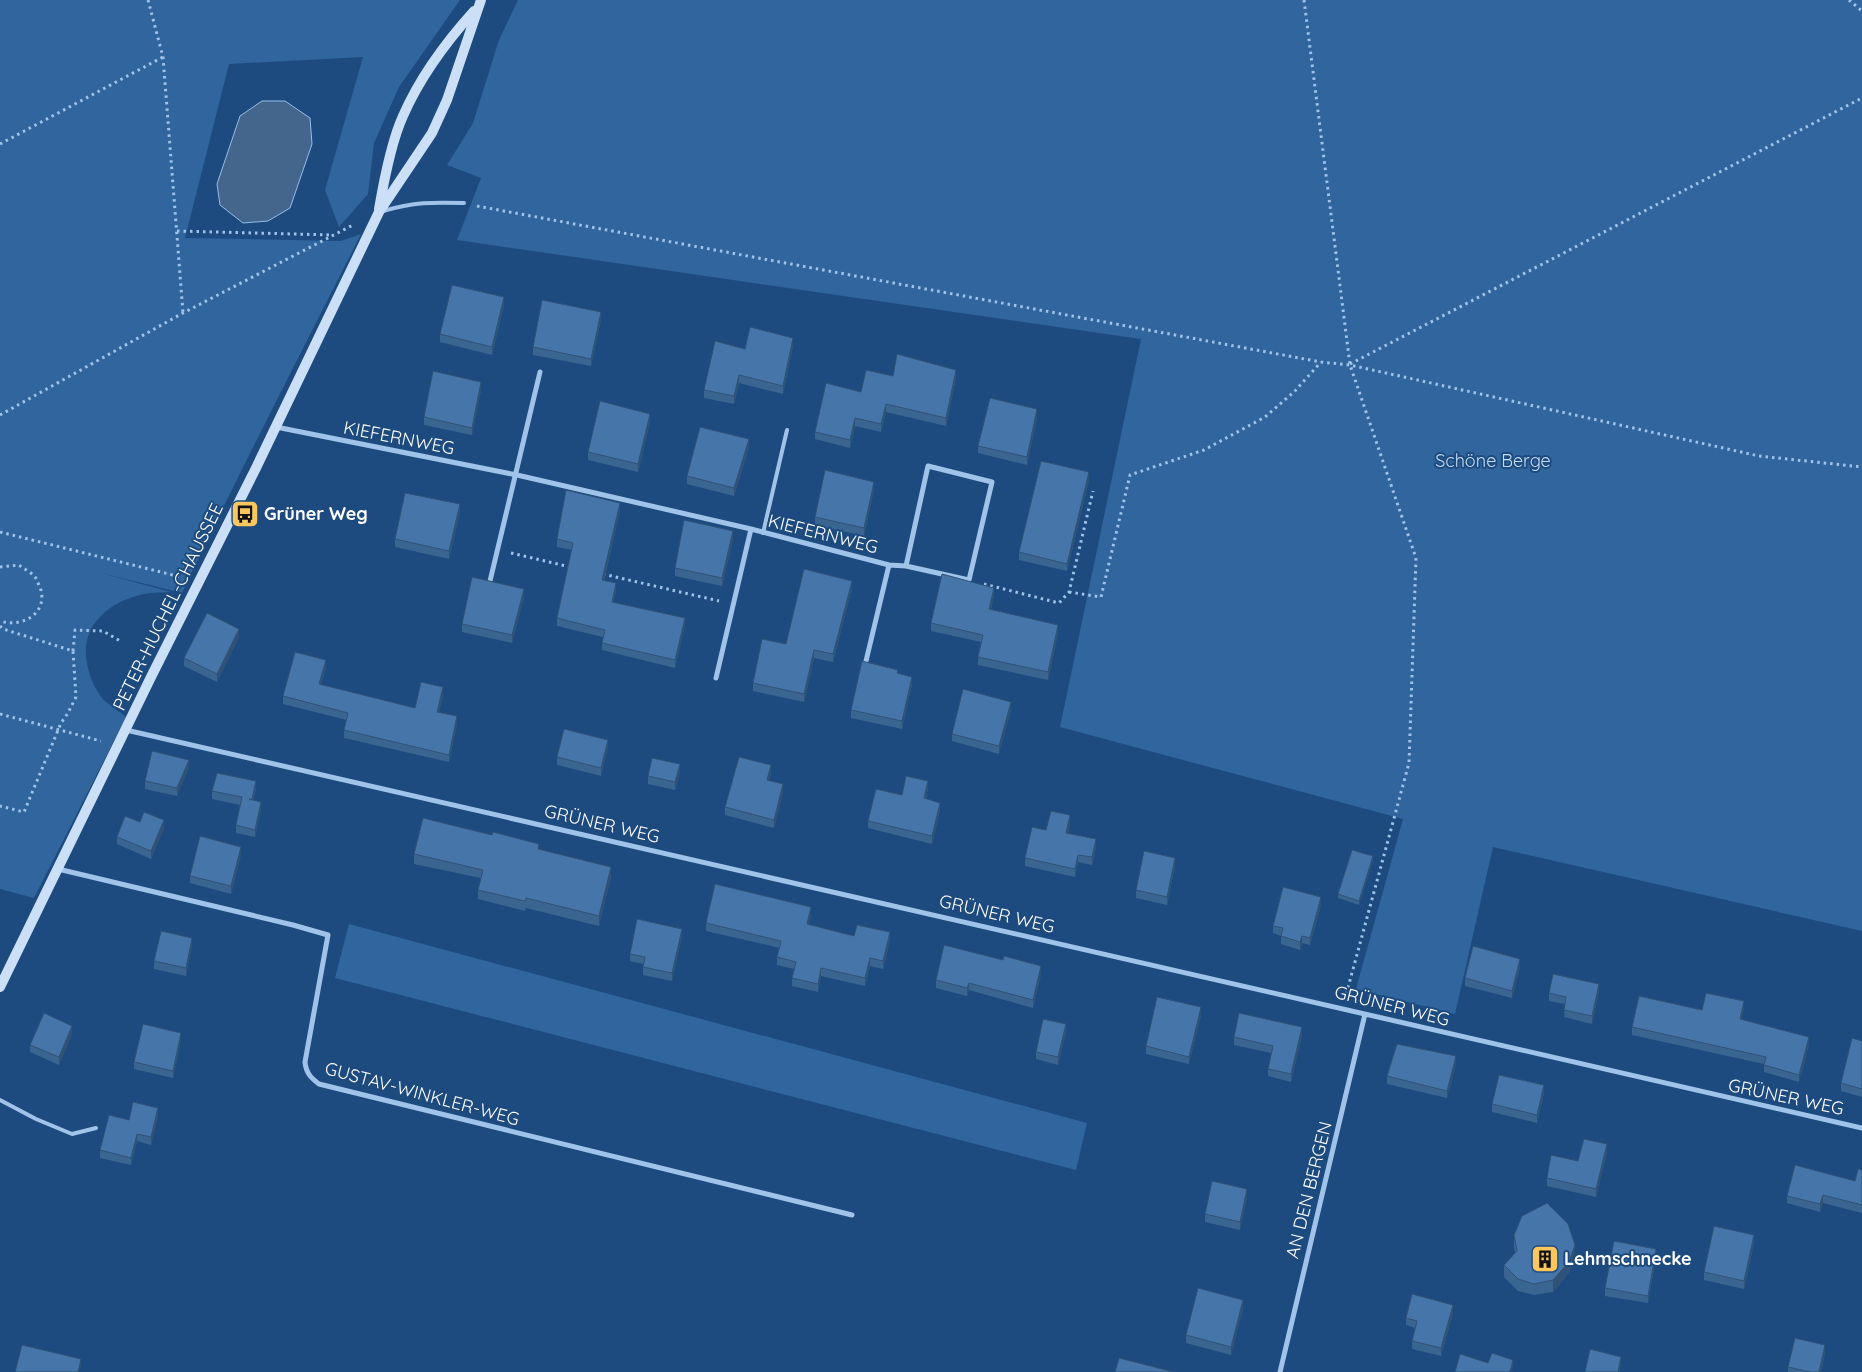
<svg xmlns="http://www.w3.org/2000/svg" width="1862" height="1372" font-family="Quicksand,sans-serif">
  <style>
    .green { fill: #30659e }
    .water { fill: #44668d; stroke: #94bfeb }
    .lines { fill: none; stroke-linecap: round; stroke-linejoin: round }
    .path { stroke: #a0c3e9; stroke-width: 3; stroke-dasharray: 2.5 4; stroke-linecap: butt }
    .lane { stroke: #a0c3e9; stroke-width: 4 }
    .street { stroke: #a0c3e9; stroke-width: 5 }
    .secondary { stroke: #cbe0f7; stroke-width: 10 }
    .wall { fill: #3b6591 }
    .shaded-wall { fill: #305276 }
    .building { fill: #4575a9; stroke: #305276 }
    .labels { text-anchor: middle; stroke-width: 4; stroke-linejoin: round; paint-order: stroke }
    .street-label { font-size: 18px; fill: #fff; stroke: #1d4b7f }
    .park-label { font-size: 18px; fill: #c5ddf7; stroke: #1d4b7f }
    .poi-label { font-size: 18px; font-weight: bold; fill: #fff; stroke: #1d4b7f; text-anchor: start }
  </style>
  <rect width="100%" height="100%" fill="#1d4b7f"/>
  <path class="green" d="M0,0h460l-61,87 -25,56 -6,51 -29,33 -14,-37 38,-133 -134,7 -44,174 156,3 20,-7c-60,119 -122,238 -179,359l-81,-20 70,19c-10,1 -21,0 -31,3 -33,8 -60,32 -53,68 2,12 7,25 15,35 6,7 17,13 24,19l-92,181 -34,-9z
    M518,0h1344v931l-369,-84 -38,167 -99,-25 47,-170 -343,-92 81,-388 -684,-99 24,-62 -34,-13 26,-42 26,-83z
    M349,924l738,199 -11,47 -741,-192z"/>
  <path class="water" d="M262,101h23l25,17 2,26 -22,64 -22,13 -25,2 -23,-18 -3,-21 23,-68z"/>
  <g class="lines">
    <path class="path" d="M148,0l15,57 20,256
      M1304,0l46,365 66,193 -7,205 -63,232
      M1849,0l13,11
      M0,144l163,-87
      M477,206l844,156 29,3 409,91 103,11
      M177,231l155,4
      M1350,364l512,-266
      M0,415l183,-102 170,-88
      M0,532l181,45
      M511,553l59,14
      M0,567l19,-2c5,4 12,7 16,12 2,2 3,7 5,10 9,26 -17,41 -40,34
      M603,574l116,27
      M984,584l75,19 10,-11 24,-101
      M1069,592l32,5 29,-122 74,-25 61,-33 29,-25 27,-30
      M0,626l3,3 70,22 3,46 -8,16 -7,10 -37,89 -24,-6
      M73,651l2,-21 28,1 19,11
      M0,714l101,27"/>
    <path class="lane" d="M383,211c31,-9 49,-9 81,-8
      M763,533l24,-103
      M0,1100l36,19 36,15 24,-6"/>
    <path class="street" d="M276,427l241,48 234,54 138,36 17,1 63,14 23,-98 -64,-16 -22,100
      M490,581l50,-209
      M866,661l23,-96
      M716,678l35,-149
      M126,730l1736,398
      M58,869l235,56 35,10 -23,127c1,11 6,16 14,22l533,131
      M1280,1372l85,-358"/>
    <path class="secondary" d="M379,209c5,-29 12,-67 24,-93 17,-39 43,-74 71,-105
      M0,987l151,-310 105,-209 123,-256 53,-79 15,-33 34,-100"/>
  </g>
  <path class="wall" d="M504,305l-12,50 -52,-13v-8z
    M601,320l-10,46 -58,-11v-8z
    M793,346l-10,48 -44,-11 -5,21 -30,-6v-8l41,-41z
    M893,376l63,2 -10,48 -60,-14 -5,20 -26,-6 -5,22 -35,-9v-7l46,-40z
    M481,390l-9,45 -48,-10v-8z
    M1037,417l-10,48 -49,-12v-7z
    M650,422l-12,50 -50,-12v-8z
    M749,447l-15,49 -47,-12v-8z
    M1089,480l-22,91 -48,-11v-8z
    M874,489l-10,47 -49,-11v-8z
    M620,510l-16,71 12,10 -3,12 72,22 -10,43 -73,-18v-7l1,-6 -46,-11v-8l15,-68 -15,-3v-8z
    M460,512l-11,47 -54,-12v-8z
    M733,539l-11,47 -47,-10v-8z
    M852,588l-19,74 -19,-4 -10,44 -51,-11v-8l33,-39z
    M994,595l-3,14 67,24 -10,47 -70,-15v-8l3,-15 -50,-11v-8z
    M524,597l-12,46 -50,-11v-8z
    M239,637l-22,45 -33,-16v-8z
    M326,667l-5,18 94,23 28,-13 -4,17 18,12 -8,38 -105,-24v-8l3,-10 -64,-16v-8z
    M898,673l14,11 -10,45 -51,-11v-8z
    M1011,709l-12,45 -47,-13v-7z
    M608,747l-7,29 -44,-11v-8z
    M189,767l-12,29 -32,-7v-8z
    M680,772l-5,18 -27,-6v-8z
    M771,773l-2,7 14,12 -9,36 -49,-13v-8z
    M256,788l-3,12 8,9 -6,28 -19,-4v-8l4,-20 -28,-6v-8z
    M928,788l-2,11 14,11 -8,34 -64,-16v-7l34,-26z
    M140,822l24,6 -13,31 -34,-15v-7z
    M1070,823l-2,10 28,14 -4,18 -14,-3 -3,15 -50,-11v-8l21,-28z
    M539,849l72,27 -12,50 -73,-18 -1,3 -47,-12v-9l3,-12 -67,-14v-10z
    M241,854l-10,40 -41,-11v-7z
    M1373,860l-14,45 -21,-7v-4z
    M1175,866l-8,39 -31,-7v-8z
    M1321,905l-11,40 -8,-2 -2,7 -19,-6v-8l-8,-3v-7z
    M811,915l-3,10 46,11 36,4 -7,29 -13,-3 -5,20 -44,-10 -3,16 -26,-6v-8l2,-9 -17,-4v-8l3,-9 -74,-17v-8z
    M682,936l-10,45 -29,-6v-11l-13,-3v-7z
    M192,945l-6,31 -32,-7v-8z
    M1520,967l-8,31 -47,-12v-8z
    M1041,974l-8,34 -64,-18 -2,6 -31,-8v-8z
    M1599,991l-7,33 -28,-7 1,-13 -16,-3v-8z
    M1744,1009l-3,10 68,25 -10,38 -35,-10v-8l-132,-29v-8l70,-17z
    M1201,1015l-12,49 -43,-10v-8z
    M1066,1032l-8,33 -22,-6v-7z
    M72,1034l-13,31 -29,-13v-7z
    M1302,1035l-11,47 -23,-6v-7l3,-16 -37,-8v-8z
    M181,1040l-8,38 -39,-9v-7z
    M1862,1041v56l-21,-6v-8z
    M1456,1064l-9,34 -60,-14v-8z
    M1544,1093l-7,30 -45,-11v-8z
    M158,1116l-7,29 -14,-4 -6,24 -31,-7v-8l29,-30z
    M1607,1152l-11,45 -49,-11v-8l31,-17z
    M1862,1170v43l-39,-10 -3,9 -33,-9v-7l68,-15z
    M1247,1197l-7,33 -35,-8v-8z
    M1514,1235l61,21 -6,17 -16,19 -19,3 -16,-4 -14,-14v-12l11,-12 -1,-6z
    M1754,1243l-10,46 -40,-9v-8z
    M1656,1257l-8,46 -43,-7v-8z
    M1243,1308l-12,47 -45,-12v-8z
    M1453,1313l-12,43 -29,-7v-8l3,-13 -9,-3v-7z
    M1825,1353l-4,19h-33v-5z"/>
  <path class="shaded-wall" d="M504,297v8l-12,50v-8z
    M601,312v8l-10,46v-7z
    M793,338v8l-10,48v-8z
    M956,370v8l-10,48v-8z
    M739,375v8l-5,21v-8z
    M481,382v8l-9,45v-7z
    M886,404v8l-5,20v-8z
    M1037,409v8l-10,48v-8z
    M650,414v8l-12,50v-8z
    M855,418v8l-5,22v-8z
    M749,439v8l-15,49v-8z
    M1089,472v8l-22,91v-7z
    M874,482v7l-10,47v-8z
    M620,503v7l-18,78v-8z
    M460,504v8l-11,47v-8z
    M733,531v8l-11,47v-8z
    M852,581v7l-19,74v-8z
    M616,583v8l-4,19v-8z
    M994,588v7l-5,22v-8z
    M524,589v8l-12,46v-8z
    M685,618v7l-10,43v-8z
    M1058,625v8l-10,47v-8z
    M239,629v8l-22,45v-8z
    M814,650v8l-10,44v-8z
    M326,660v7l-7,25v-8z
    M912,677v7l-10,45v-8z
    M443,687v8l-6,25v-8z
    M1011,702v7l-12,45v-8z
    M457,716v8l-8,38v-7z
    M608,740v7l-7,29v-8z
    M189,760v7l-12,29v-8z
    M680,764v8l-5,18v-8z
    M771,765v8l-4,14v-7z
    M256,781v7l-4,19v-8z
    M928,781v7l-4,18v-8z
    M783,784v8l-9,36v-8z
    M261,802v7l-6,28v-7z
    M940,803v7l-8,34v-8z
    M1070,815v8l-4,18v-8z
    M164,820v8l-13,31v-8z
    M1096,839v8l-4,18v-8z
    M241,847v7l-10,40v-8z
    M1078,855v7l-3,15v-8z
    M1373,856v4l-14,45v-4z
    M1175,858v8l-8,39v-8z
    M611,867v9l-12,50v-10z
    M1321,897v8l-11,40v-7z
    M811,907v8l-4,17v-8z
    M682,929v7l-10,45v-8z
    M890,932v8l-7,29v-8z
    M1302,936v7l-2,7v-8z
    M192,938v7l-6,31v-8z
    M870,958v8l-5,20v-8z
    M1520,959v8l-8,31v-7z
    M1041,966v8l-8,34v-8z
    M821,968v8l-3,16v-8z
    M969,983v7l-2,6v-8z
    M1599,984v7l-7,33v-8z
    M1744,1001v8l-4,18v-8z
    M1201,1007v8l-12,49v-7z
    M1066,1024v8l-8,33v-8z
    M72,1026v8l-13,31v-8z
    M1302,1027v8l-11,47v-8z
    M181,1033v7l-8,38v-7z
    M1809,1037v7l-10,38v-7z
    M1456,1056v8l-9,34v-7z
    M1544,1085v8l-7,30v-8z
    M158,1108v8l-7,29v-8z
    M137,1134v7l-6,24v-7z
    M1607,1144v8l-11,45v-8z
    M1247,1189v8l-7,33v-8z
    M1823,1195v8l-3,9v-8z
    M1754,1235v8l-10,46v-8z
    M1575,1245v11l-6,17 -16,19v-12z
    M1656,1249v8l-8,46v-7z
    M1243,1300v8l-12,47v-8z
    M1453,1305v8l-12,43v-8z
    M1825,1345v8l-4,19h-2z
    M1621,1357v7l-1,8h-2z
    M81,1359v8l-2,5h-1z
    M1513,1360v8l-1,4h-2z"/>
  <path class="building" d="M452,285l52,12 -12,50 -52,-13z
    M542,300l59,12 -10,47 -58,-12z
    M750,327l43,11 -10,48 -44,-11 -5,21 -30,-6 11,-49 30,8z
    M897,354l59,16 -10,48 -60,-14 -5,20 -26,-6 -5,22 -35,-8 11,-49 35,9 5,-22 27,6z
    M433,371l48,11 -9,46 -48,-11z
    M990,398l47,11 -10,48 -49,-11z
    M600,401l50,13 -12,50 -50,-12z
    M700,427l49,12 -15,49 -47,-12z
    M1041,461l48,11 -22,92 -48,-12z
    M825,470l49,12 -10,46 -49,-11z
    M566,490l54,13 -18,77 14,3 -4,19 73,16 -10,42 -73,-17 3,-13 -48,-12 16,-75 -16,-4z
    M405,493l55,11 -11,47 -54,-12z
    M684,520l49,11 -11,47 -47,-10z
    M804,569l48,12 -19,73 -19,-4 -10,44 -51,-11 9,-44 24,5z
    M942,574l52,14 -5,21 69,16 -10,47 -70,-15 5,-22 -52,-12z
    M472,577l52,12 -12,46 -50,-11z
    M207,613l32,16 -22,45 -33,-16z
    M295,652l31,8 -7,24 96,24 6,-26 22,5 -6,25 20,4 -8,39 -105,-25 4,-17 -65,-17z
    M862,661l36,9 -1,3 15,4 -10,44 -51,-11z
    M963,689l48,13 -12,44 -47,-12z
    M564,729l44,11 -7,28 -44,-11z
    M152,751l37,9 -12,28 -32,-7z
    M739,757l32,8 -4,15 16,4 -9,36 -49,-13z
    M652,758l28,6 -5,18 -27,-6z
    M217,773l39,8 -4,18h-3l12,3 -6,28 -19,-5 6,-28 -30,-6z
    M906,776l22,5 -4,17 16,5 -8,33 -64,-15 8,-32 26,6z
    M1051,811l19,4 -4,18 30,6 -4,18 -14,-2 -3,14 -50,-11 7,-31 14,3z
    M144,812l20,8 -13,31 -34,-14 8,-21 15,6z
    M423,818l69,17 1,-3 46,12 -1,5 73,18 -12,49 -73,-18 -1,3 -47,-11 5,-20 -69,-16z
    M200,836l41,11 -10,39 -41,-10z
    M1352,850l21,6 -14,45 -21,-7z
    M1144,851l31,7 -8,39 -31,-7z
    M715,884l96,23 -4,17 47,12 3,-11 33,7 -7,29 -13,-3 -5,20 -44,-10 -3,16 -26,-6 4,-16 -19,-5 4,-16 -75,-18z
    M1283,887l38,10 -11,41 -8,-2 -2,6 -19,-6 2,-8 -10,-2z
    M637,919l45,10 -10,44 -29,-6 2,-10 -15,-3z
    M161,931l31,7 -6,30 -32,-7z
    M944,945l59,15 1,-4 37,10 -8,34 -64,-17 -2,5 -31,-8z
    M1473,946l47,13 -8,32 -47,-13z
    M1553,974l46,10 -7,32 -28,-6 2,-13 -17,-4z
    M1706,993l38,8 -4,18 69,18 -10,38 -35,-10 2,-8 -134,-30 7,-31 63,14z
    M1157,997l44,10 -12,50 -43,-11z
    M44,1013l28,13 -13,31 -29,-12z
    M1239,1013l63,14 -11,47 -23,-5 5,-23 -39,-9z
    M1043,1019l23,5 -8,33 -22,-5z
    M143,1024l38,9 -8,38 -39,-9z
    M1852,1038l10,3v48l-21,-6z
    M1397,1044l59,12 -9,35 -60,-15z
    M1499,1075l45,10 -7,30 -45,-11z
    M133,1102l25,6 -7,29 -14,-3 -6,24 -31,-8 9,-35 20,5z
    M1584,1139l23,5 -11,45 -49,-11 4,-23 27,6z
    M1795,1165l60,16 3,-12 4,1v35l-39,-10 -3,9 -33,-8z
    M1212,1181l35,8 -7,33 -35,-8z
    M1547,1203l21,21 7,21 -6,17 -16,18 -19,4 -16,-5 -14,-14 13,-14 -3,-16 8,-19z
    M1714,1226l40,9 -10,46 -40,-9z
    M1614,1241l42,8 -8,47 -43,-8z
    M1198,1288l45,12 -12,47 -45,-12z
    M1412,1294l41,11 -12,43 -29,-7 5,-20 -11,-3z
    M1795,1338l30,7 -6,27h-9l-22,-5z
    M22,1345l59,14 -3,13h-63z
    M1590,1349l31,8 -3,15h-33z
    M1492,1353l21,7 -3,12h-55l5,-18 28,9z
    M1119,1358l55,14h-59z"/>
  <defs>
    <g id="bus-square" transform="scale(1.4375)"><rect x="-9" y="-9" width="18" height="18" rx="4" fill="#f9c75e" stroke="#1d4b7f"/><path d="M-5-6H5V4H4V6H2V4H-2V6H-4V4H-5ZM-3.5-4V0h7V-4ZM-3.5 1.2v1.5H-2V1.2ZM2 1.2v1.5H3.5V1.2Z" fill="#111"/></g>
    <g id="building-square" transform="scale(1.4375)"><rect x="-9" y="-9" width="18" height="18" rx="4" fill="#f9c75e" stroke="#1d4b7f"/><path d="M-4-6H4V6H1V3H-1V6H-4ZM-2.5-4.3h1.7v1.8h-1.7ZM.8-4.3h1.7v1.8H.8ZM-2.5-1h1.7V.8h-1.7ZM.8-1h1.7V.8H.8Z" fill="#111"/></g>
  </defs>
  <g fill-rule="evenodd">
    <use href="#bus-square" x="245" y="514"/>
    <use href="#building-square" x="1545" y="1259"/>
  </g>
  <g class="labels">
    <g class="street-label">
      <text transform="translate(399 438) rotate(11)" y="6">KIEFERNWEG</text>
      <text transform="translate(823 534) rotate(14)" y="6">KIEFERNWEG</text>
      <text transform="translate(168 607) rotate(-64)" y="6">PETER-HUCHEL-CHAUSSEE</text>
      <text transform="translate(602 824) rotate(13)" y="6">GRÜNER WEG</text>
      <text transform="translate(997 914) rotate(13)" y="6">GRÜNER WEG</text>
      <text transform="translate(1392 1006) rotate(14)" y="6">GRÜNER WEG</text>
      <text transform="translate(422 1094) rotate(15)" y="6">GUSTAV-WINKLER-WEG</text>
      <text transform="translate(1786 1097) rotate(12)" y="6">GRÜNER WEG</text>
      <text transform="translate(1309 1190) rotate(-76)" y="6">AN DEN BERGEN</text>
    </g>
    <g class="park-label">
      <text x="1493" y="467">Schöne Berge</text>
    </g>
    <g class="poi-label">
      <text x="264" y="520">Grüner Weg</text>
      <text x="1564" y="1265">Lehmschnecke</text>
    </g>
  </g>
</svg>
